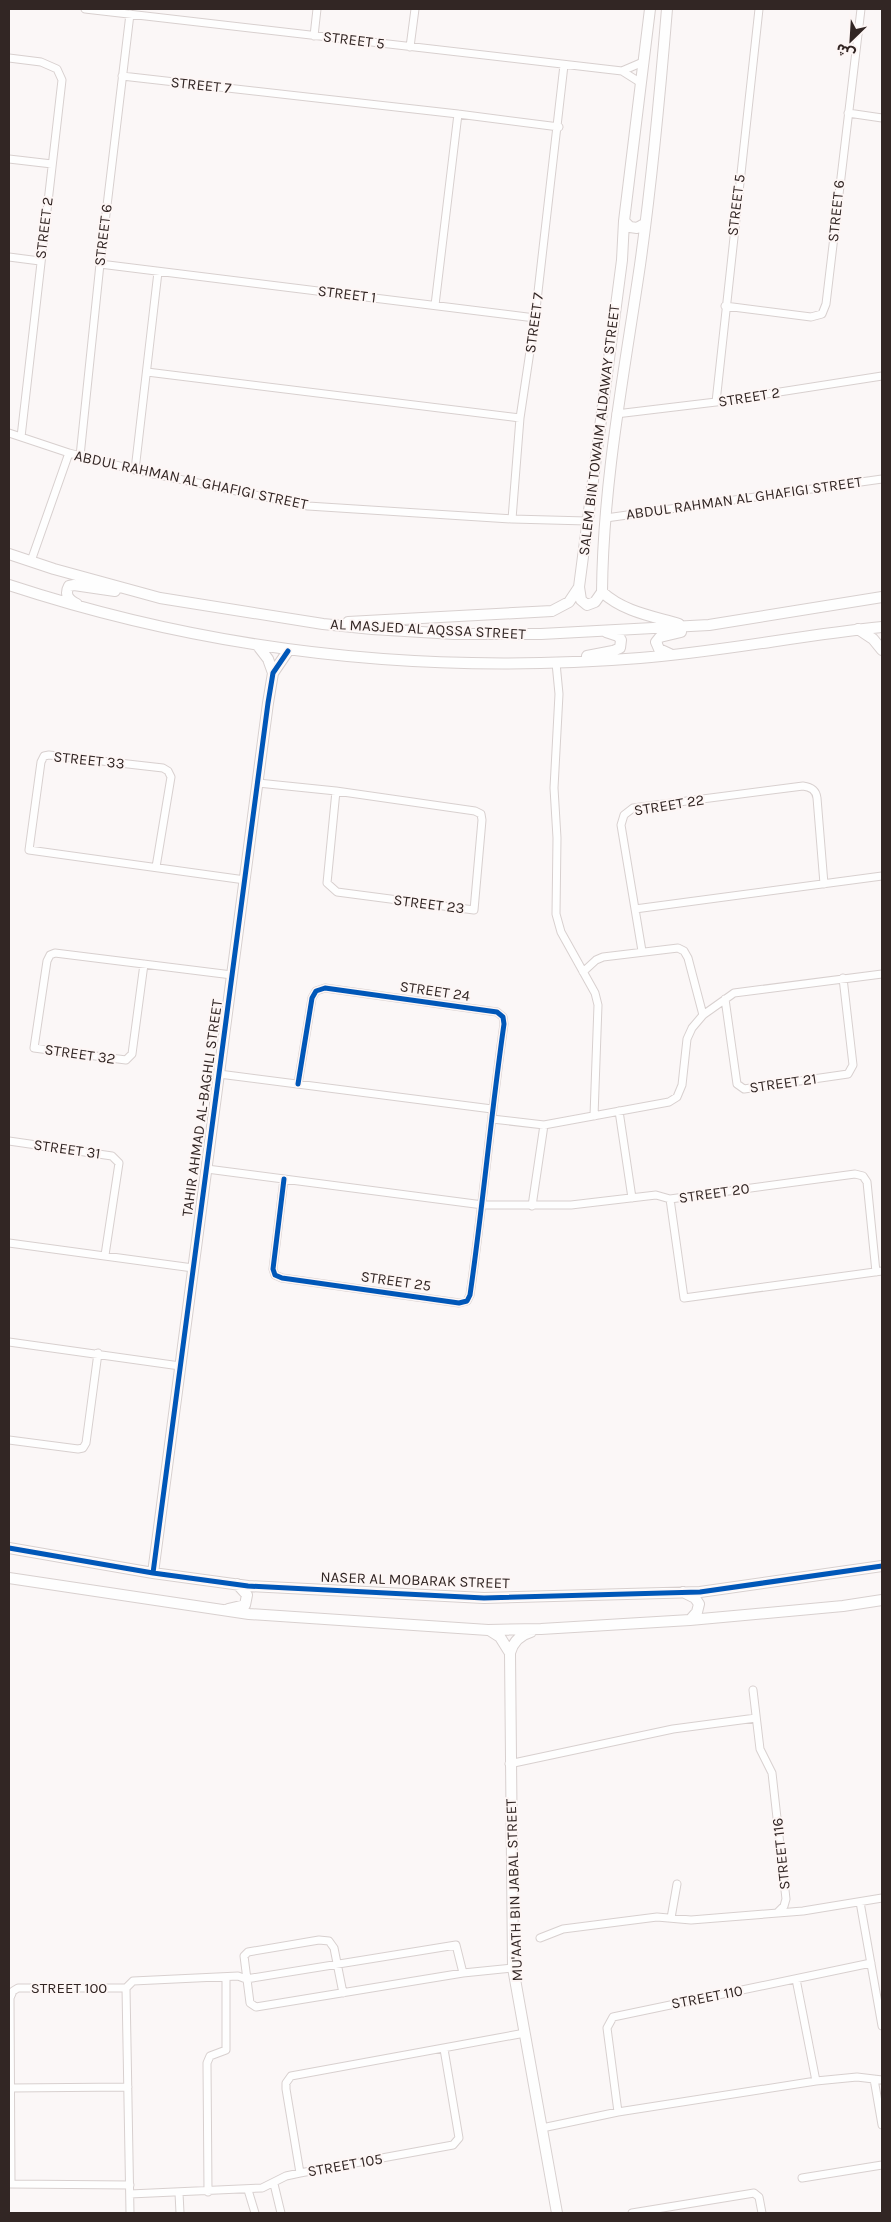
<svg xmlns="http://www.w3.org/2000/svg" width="891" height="2222" font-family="Karla,'Noto Sans Arabic',sans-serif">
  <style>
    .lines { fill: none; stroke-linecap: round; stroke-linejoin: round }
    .street-casing { stroke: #d8d0cf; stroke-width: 9 }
    .secondary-casing { stroke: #d8d0cf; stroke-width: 12 }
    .street { stroke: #fefefe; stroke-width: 7 }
    .secondary { stroke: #fefefe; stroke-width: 10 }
    .cycleway-casing { stroke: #fdf6f5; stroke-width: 8 }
    .cycleway { stroke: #0057b8; stroke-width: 5 }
    .labels { text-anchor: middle; stroke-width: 4; stroke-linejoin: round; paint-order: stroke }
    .street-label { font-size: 15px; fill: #322624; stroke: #fdf6f5 }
  </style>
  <rect width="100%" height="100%" fill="#fbf7f7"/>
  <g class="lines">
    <g class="street-casing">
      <path id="street" d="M85,9l537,62 19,12
        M314,36l3,-27
        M410,47l5,-38
        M9,58l32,4 16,7 5,11 -41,357
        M622,71l21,-9
        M122,76l336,38 101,13
        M848,113l34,5
        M9,159l43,5
        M9,257l31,4
        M100,264l435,54
        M435,305l23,-191
        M725,306l86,11 11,-3 4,-10 35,-295
        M147,372l373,46
        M716,402l43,-393
        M616,414l100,-12 166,-26
        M9,433l60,20 66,17 173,36 204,13 75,2
        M80,456l20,-192 30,-250
        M135,470l23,-198
        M606,518l276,-39
        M512,519l8,-101 15,-100 29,-253
        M31,561l38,-108
        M556,663l3,31 -5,94 3,50 -1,76 5,18 34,61 3,12 -4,111
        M258,783l78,8 139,20 6,3 1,6 -8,90 -137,-18 -10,-9 9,-92
        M156,867l15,-90 -3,-6 -5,-3 -114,-13 -5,1 -3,6 -12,88 216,30
        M635,909l247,-33
        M642,951l-21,-126 3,-10 9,-7 170,-22c8,1 13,4 14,12l7,86
        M144,964l-12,90 -6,6 -92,-12 13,-87 3,-6 5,-2 177,22
        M583,972l13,-12 7,-3 75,-9 6,3 4,7 15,57
        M725,999l12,85 7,5 104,-15 5,-9 -10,-87
        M219,1074l273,35
        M619,1111l13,87
        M492,1119l52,6 125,-23 8,-5 5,-12 5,-46 5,-11 11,-13 31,-22 148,-19
        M9,1141l103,15 7,7 -14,92
        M207,1169l276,36h88l85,-10 14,4 185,-25 8,2 4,6 9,90
        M284,1179l-11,90 2,6 7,3 177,25 8,-2 3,-6c13,-90 21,-181 34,-271l-1,-7 -6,-5 -172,-24 -9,3 -4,7 -14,86
        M670,1199l14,99 198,-27
        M532,1206l12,-81
        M9,1243l184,25
        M9,1342l171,24
        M9,1440l69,9 5,-1 3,-5 12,-90
        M753,1690l7,59 12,24 14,126 -2,7 -6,6
        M509,1764l164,-35 83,-11
        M860,1902l22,124
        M671,1918l6,-34
        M540,1938l23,-9 94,-12 34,3 112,-9 79,-13
        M796,1979l20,102
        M126,1988l7,-7 105,-5 8,3 210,-34 7,28
        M126,1988l4,225
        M343,1993l-9,-45 -5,-7 -10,-1 -71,12 -4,4 6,47 6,4 207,-34 50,-5
        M874,2079l8,46
        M10,2088l118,-1
        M618,2112l-11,-84 6,-11 258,-54
        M542,2128l76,-16 198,-31 41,-4 25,3
        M300,2173l-14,-84v-6l5,-7 234,-43
        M802,2178l80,-13
        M9,2184l121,1
        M11,2184l-1,-186 3,-7 5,-3h108
        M274,2184l7,29
        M248,2190l7,23
        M208,2192l-1,-129 3,-7 16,-6v-73
        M179,2193l1,20
        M130,2194l132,-6 24,-12 14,-3 153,-28 6,-7 -15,-89
        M632,2213l122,-20 5,4 3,16"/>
    </g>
    <g class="secondary-casing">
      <path id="secondary" d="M667,9c-7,85 -15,171 -27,256 -16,109 -37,217 -38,327 22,20 50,24 77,32
        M624,221l6,6 7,1 7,-4
        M9,554l45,15 106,29 163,26 49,5 82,5h87l168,-9 173,-28
        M9,585c204,67 417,90 631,73 81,-6 161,-23 242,-31
        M579,587l2,13 6,5 8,-3 7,-10
        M77,604c-8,-4 -13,-9 -8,-18l5,-1 41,6
        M348,622l204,-11 17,-9 10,-15 43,-327 2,-39 26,-212
        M858,629l15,10 9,11
        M258,646l10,13 5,14
        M670,654l-11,-5 -3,-7 4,-5 21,-5
        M587,656l26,-5 7,-3 1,-8 -3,-4 -12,-4
        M9,1548l144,25 95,13 236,12 216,-6 182,-26
        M153,1573l115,-870 5,-30 15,-22
        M9,1578l240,36 239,16 53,-1 149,-9 153,-14 39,-6
        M683,1592l12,6 4,6 -2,8 -7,8
        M228,1609l17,-4 2,-10 -10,-11
        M489,1630l11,7 10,16
        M531,1632c-11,3 -18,10 -21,21l3,315 44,245"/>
    </g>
    <use href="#street" class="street"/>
    <use href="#secondary" class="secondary"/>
    <g class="cycleway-casing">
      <path id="cycleway" d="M284,1179l-11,90 2,6 7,3 177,25 8,-2 3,-6c13,-90 21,-181 34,-271l-1,-7 -6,-5 -172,-24 -9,3 -4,7 -14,86
        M9,1548l144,25 95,13 236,12 216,-6 182,-26
        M153,1573l115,-870 5,-30 15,-22"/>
    </g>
    <use href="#cycleway" class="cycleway"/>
  </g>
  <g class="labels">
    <g class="street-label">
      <text transform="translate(354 40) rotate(7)" y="5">STREET 5</text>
      <text transform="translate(201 85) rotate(6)" y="5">STREET 7</text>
      <text transform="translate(736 205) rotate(-83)" y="5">STREET 5</text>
      <text transform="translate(836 211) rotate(-84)" y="5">STREET 6</text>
      <text transform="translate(44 228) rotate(-83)" y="5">STREET 2</text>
      <text transform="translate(103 235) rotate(-83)" y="5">STREET 6</text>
      <text transform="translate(347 294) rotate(7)" y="5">STREET 1</text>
      <text transform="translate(534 323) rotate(-82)" y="5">STREET 7</text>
      <text transform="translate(749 397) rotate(-9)" y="5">STREET 2</text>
      <text transform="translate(599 430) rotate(-83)" y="5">SALEM BIN TOWAIM ALDAWAY STREET</text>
      <text transform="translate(191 480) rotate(12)" y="5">ABDUL RAHMAN AL GHAFIGI STREET</text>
      <text transform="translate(744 498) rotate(-8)" y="5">ABDUL RAHMAN AL GHAFIGI STREET</text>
      <text transform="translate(428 629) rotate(3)" y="5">AL MASJED AL AQSSA STREET</text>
      <text transform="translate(89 760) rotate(6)" y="5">STREET 33</text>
      <text transform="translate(669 805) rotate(-9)" y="5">STREET 22</text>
      <text transform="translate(429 904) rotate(7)" y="5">STREET 23</text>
      <text transform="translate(435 991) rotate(8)" y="5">STREET 24</text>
      <text transform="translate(80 1054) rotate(8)" y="5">STREET 32</text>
      <text transform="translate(783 1083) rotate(-8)" y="5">STREET 21</text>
      <text transform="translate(202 1108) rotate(-82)" y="5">TAHIR AHMAD AL-BAGHLI STREET</text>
      <text transform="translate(67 1149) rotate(8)" y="5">STREET 31</text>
      <text transform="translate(714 1193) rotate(-8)" y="5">STREET 20</text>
      <text transform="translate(396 1281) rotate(8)" y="5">STREET 25</text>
      <text transform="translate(415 1580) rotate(2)" y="5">NASER AL MOBARAK STREET</text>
      <text transform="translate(781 1854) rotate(-96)" y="5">STREET 116</text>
      <text transform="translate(514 1890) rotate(-92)" y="5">MU'AATH BIN JABAL STREET</text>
      <text x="69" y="1993">STREET 100</text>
      <text transform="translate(707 1997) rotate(-11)" y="5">STREET 110</text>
      <text transform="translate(345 2165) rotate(-10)" y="5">STREET 105</text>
    </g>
  </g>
  <rect width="891" height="2222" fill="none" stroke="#322624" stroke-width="20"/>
  <g transform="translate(851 40) rotate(205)" stroke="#fdf6f5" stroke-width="4" paint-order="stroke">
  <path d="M0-4L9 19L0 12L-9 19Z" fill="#322624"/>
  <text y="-8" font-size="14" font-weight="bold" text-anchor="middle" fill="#322624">ش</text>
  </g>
</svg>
